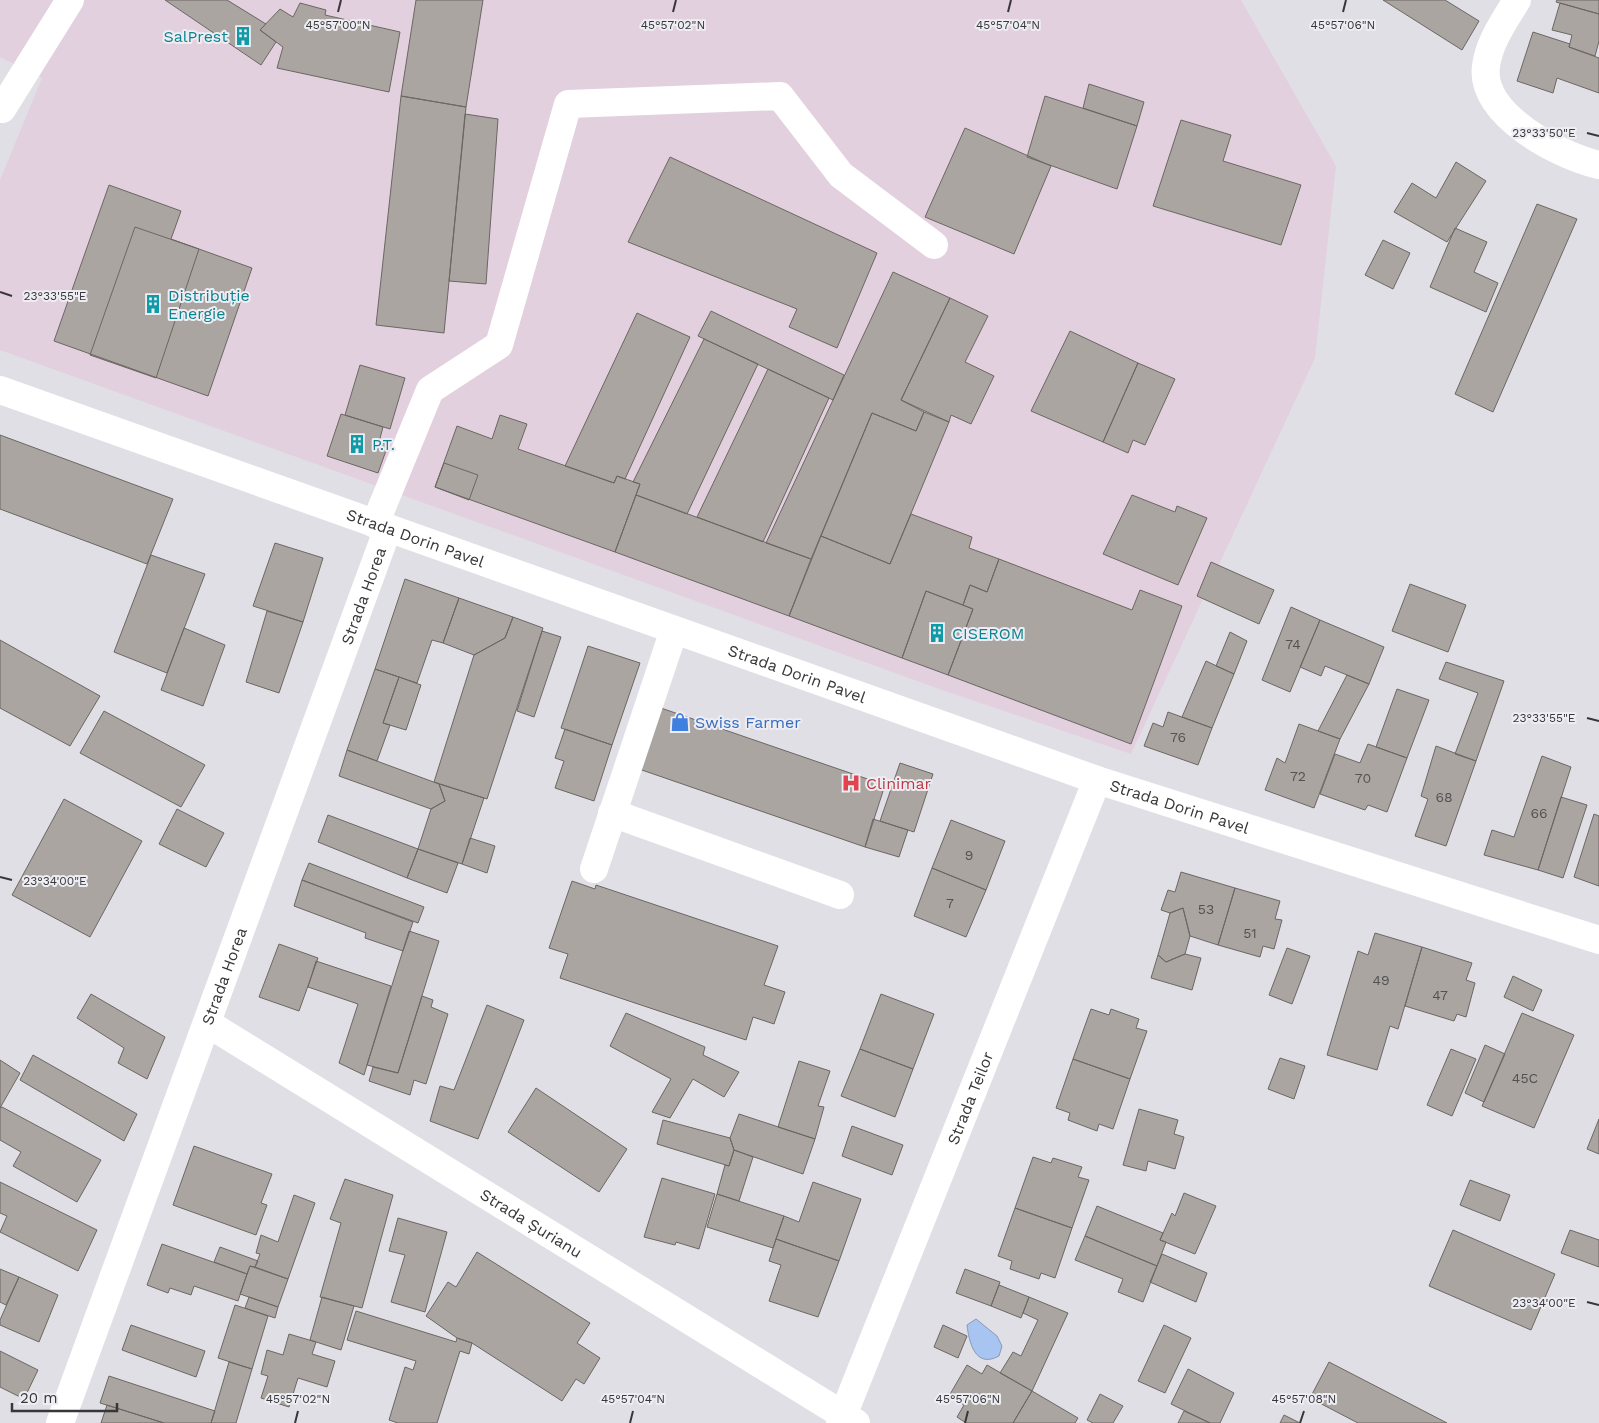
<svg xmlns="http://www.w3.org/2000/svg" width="1599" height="1423" font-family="'Work Sans',sans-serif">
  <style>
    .industrial { fill: #e3d0df }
    .water { fill: #a8c4f1; stroke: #869aba }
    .building { fill: #aaa5a0; stroke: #6c6763 }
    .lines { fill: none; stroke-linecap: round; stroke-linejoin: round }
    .minor { stroke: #fff; stroke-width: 28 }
    .major { stroke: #fff; stroke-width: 28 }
    .ticks { fill: none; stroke: #373739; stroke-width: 2 }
    .labels { text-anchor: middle; stroke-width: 4; stroke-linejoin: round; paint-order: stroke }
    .number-label { font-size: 14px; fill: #545253 }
    .culture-label { font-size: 16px; fill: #0d838f; stroke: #ededf3; text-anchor: start }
    .street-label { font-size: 16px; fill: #373739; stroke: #ededf3 }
    .shop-label { font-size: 16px; fill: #366cbe; stroke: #ededf3; text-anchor: start }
    .health-label { font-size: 16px; fill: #be3a42; stroke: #ededf3; text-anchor: start }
    .ticks-label { font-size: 12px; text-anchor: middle; fill: #373739; stroke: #ededf3; stroke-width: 4; stroke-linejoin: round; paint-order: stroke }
  </style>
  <rect width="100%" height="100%" fill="#e0dfe6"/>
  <path class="industrial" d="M0,0h1241l95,166 -21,192 -184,396 -189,-64 -942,-340v-170l42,-102 -42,-21z"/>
  <path class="water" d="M976,1319l21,17 5,10 -3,10c-24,13 -30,-14 -32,-31z"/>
  <path class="building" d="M165,0h62l39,24 -6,6 16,12 -15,23z
    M416,0h67l-17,107 -65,-11z
    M1383,0h62l34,21 -17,29z
    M1557,0h42v14l-43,-12z
    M300,3l26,7 -1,5 75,17 -11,60 -112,-24 6,-21 -23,-17 20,-21 13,8z
    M1560,3l39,11v27l-4,15 -26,-9 3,-12 -20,-5z
    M1533,32l37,12 -1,3 30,11v35l-42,-15 -4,15 -36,-12z
    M1089,84l55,18 -7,24 -54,-18z
    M401,96l65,11 -22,226 -68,-8z
    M1045,96l92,30 -20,63 -90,-32z
    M465,114l33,5 -12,165 -37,-3z
    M1181,120l50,15 -8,26 78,24 -20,60 -128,-39z
    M965,128l86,38 -37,88 -89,-37z
    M670,157l207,96 -40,95 -48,-21 8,-18 -169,-67z
    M1456,162l30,19 -39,61 -53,-30 18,-29 24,15z
    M109,185l72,26 -10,28 81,29 -44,128 -154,-55z
    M1537,204l40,15 -84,193 -38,-18z
    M135,227l64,22 -43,129 -66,-23z
    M1455,228l32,14 -13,30 24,11 -12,29 -56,-25z
    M1383,240l27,13 -17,36 -28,-14z
    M893,272l57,26 -49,102 23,12 -8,19 -44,-18 -61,146 -45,-16z
    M950,298l38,18 -23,46 29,14 -23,48 -20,-9 -2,7 -48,-22z
    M711,311l133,64 -11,25 -135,-64z
    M637,313l53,24 -65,142 -8,-3 -3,7 -49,-17z
    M1070,331l68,32 -35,79 -72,-31z
    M704,339l54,25 -71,150 -51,-19 4,-11 -7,-2z
    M1138,363l37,16 -30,66 -12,-5 -5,13 -25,-11z
    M360,365l45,13 -15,51 -45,-14z
    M768,369l61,29 -66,144 -66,-25z
    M924,412l25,10 -59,142 -69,-28 51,-123 44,18z
    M341,414l42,13 -4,15 9,3 -10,28 -51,-17z
    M500,415l27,9 -9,25 96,34 3,-7 23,8 -25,68 -180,-65 22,-61 35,13z
    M0,435l173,64 -26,65 -147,-55z
    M444,463l34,12 -9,25 -34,-13z
    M636,495l175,64 -22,57 -174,-64z
    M1132,495l43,17 2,-6 30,12 -29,67 -75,-31z
    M911,514l61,23 -3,11 30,11 -12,33 -17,-7 -7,20 -37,-14 -24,67 -113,-42 32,-80 69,28z
    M275,543l48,15 -20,64 -50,-16z
    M151,555l54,19 -38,99 -53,-21z
    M999,559l133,51 8,-20 42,16 -51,138 -183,-69 25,-66 -10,-4 7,-20 17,7z
    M1211,562l63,28 -15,34 -62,-28z
    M405,579l54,19 -16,45 -11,-3 -15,43 -42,-14z
    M1410,584l56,21 -18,47 -56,-21z
    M926,591l47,18 -25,66 -46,-17z
    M459,598l54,19 -8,21 -31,17 -31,-12z
    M1291,607l29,13 -30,72 -28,-12z
    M267,611l36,11 -24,71 -33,-11z
    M513,617l30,11 -56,171 -53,-17 40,-127 31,-17z
    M1320,620l64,27 -15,37 -44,-18 -4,10 -21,-9z
    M184,628l41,17 -22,61 -42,-16z
    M542,631l19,6 -27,80 -17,-6z
    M1230,632l17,9 -13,33 -18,-8z
    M0,640l100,56 -30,50 -70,-38z
    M588,646l52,17 -28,82 -51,-17z
    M1206,661l28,13 -22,54 -30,-11z
    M1446,662l58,19 -28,80 -21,-7 23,-61 -39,-14z
    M375,669l24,8 -16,46 7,2 -13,36 -30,-11z
    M1347,675l22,9 -29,55 -22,-8z
    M399,677l22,8 -15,45 -23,-7z
    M1397,689l32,11 -22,58 -31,-11z
    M658,707l227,78 -20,62 -229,-79z
    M104,711l101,54 -24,42 -101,-54z
    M1168,712l44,16 -14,37 -54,-19 9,-23 10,4z
    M1299,724l41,15 -26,69 -49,-18 12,-32 8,5z
    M565,729l47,16 -18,56 -39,-13 9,-27 -9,-3z
    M1368,744l39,14 -20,54 -19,-7 -3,5 -45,-16 15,-40 25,9z
    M1436,746l40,15 -30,85 -31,-10 13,-37 -7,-3z
    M347,750l92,34 6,17 -14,8 -92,-33z
    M1542,756l29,11 -33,103 -54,-15 8,-25 22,7z
    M900,763l33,11 -19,58 -34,-11z
    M439,784l45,14 -22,66 -44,-15 13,-40 14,-8z
    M1561,797l26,8 -24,73 -25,-8z
    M64,799l78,42 -52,96 -78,-42z
    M177,809l47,24 -18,34 -47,-23z
    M1594,814l5,2v70l-25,-9z
    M328,815l90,34 -11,29 -89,-36z
    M873,819l35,11 -9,27 -34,-10z
    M951,820l54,21 -19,49 -54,-22z
    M470,838l25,8 -8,27 -25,-9z
    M418,849l40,14 -11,30 -40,-15z
    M309,863l115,44 -6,16 -116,-43z
    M932,868l54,22 -20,47 -52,-21z
    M1181,872l54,16 -17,57 -28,-9 -7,-28 -13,5 -9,-3 7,-20 7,2z
    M302,880l111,42 -10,29 -38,-13 1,-5 -72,-27z
    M572,881l23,8 1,-4 182,61 -14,39 21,7 -11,32 -21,-7 -7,23 -186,-62 8,-24 -19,-6z
    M1235,888l45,13 -5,18 7,1 -8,29 -11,-3 -3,11 -42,-12z
    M1183,908l7,28 -5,18 -19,8 -8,-7 12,-42z
    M409,931l30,10 -41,132 -31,-8z
    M1375,933l47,14 -24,82 -8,-3 -13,44 -50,-15 31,-104 10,4z
    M279,944l39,14 -19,53 -40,-14z
    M1422,947l50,16 -6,17 9,3 -9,34 -9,-3 -3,7 -49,-15z
    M1287,948l23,8 -18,48 -23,-9z
    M1185,954l16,4 -9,32 -41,-12 7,-23 8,7z
    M316,961l75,25 -27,89 -25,-12 19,-59 -50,-17z
    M1513,976l29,14 -9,21 -29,-14z
    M91,994l74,43 -18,42 -29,-16 6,-15 -47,-30z
    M881,994l53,20 -21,55 -53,-20z
    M422,996l11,4 -2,7 17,7 -22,70 -12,-4 -4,15 -41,-14 4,-14 25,6z
    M487,1005l37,15 -46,119 -48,-18 10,-35 14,4z
    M1091,1009l18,6 2,-6 28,10 -3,9 11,3 -17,48 -57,-20z
    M626,1013l79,34 -2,8 36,17 -15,25 -31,-18 -23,39 -18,-6 19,-33 -61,-33z
    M1522,1013l52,22 -40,93 -52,-22z
    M1485,1045l20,9 -21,48 -19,-9z
    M860,1049l53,20 -18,48 -54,-21z
    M1451,1049l25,10 -24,57 -25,-11z
    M33,1055l104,59 -13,27 -104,-61z
    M1280,1058l25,8 -11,33 -26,-10z
    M1073,1059l57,20 -17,50 -14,-5 -2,7 -29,-11 2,-7 -14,-5z
    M0,1060l20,13 -20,35z
    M799,1061l31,10 -12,35 6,1 -9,32 -37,-12z
    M536,1088l91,61 -28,43 -91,-60z
    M2,1107l99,53 -24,42 -64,-36 8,-14 -21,-12v-32z
    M1139,1109l39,11 -4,14 10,3 -9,32 -27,-8 -2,10 -23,-6z
    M739,1114l76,25 -12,35 -69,-24 -4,-12z
    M1599,1119v35l-12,-5z
    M663,1120l67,18 4,12 -5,16 -72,-22z
    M852,1126l51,19 -11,30 -50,-19z
    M194,1146l78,28 -11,29 6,2 -11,30 -83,-30z
    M734,1150l19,7 -14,44 -22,-7 8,-29 4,1z
    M1033,1157l18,6 2,-5 29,9 -4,10 11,3 -17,48 -57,-20z
    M662,1178l53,16 -16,55 -23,-7 -1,3 -31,-8z
    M345,1179l48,16 -31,113 -42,-11 21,-74 -11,-4z
    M1470,1180l40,15 -10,26 -40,-16z
    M0,1182l97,48 -19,41 -78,-39 7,-16 -7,-3z
    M813,1182l48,17 -22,62 -63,-22 8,-23 15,6z
    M1184,1193l32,13 -21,48 -35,-14 12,-27 3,3z
    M717,1194l67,22 -11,32 -66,-21z
    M294,1195l21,8 -27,76 -33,-12 5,-13 -4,-1 5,-18 17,7z
    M1097,1206l66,27 -3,7 6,2 -9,24 -72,-30z
    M1015,1208l57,20 -17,50 -14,-5 -2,6 -29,-10 2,-8 -14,-5z
    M398,1218l49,14 -22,80 -34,-10 14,-47 -16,-4z
    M1453,1230l102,44 -24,56 -102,-44z
    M1570,1230l29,10v27l-38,-14z
    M1085,1236l72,30 -14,36 -25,-10 5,-13 -48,-19z
    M776,1239l63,22 -21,56 -49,-16 12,-36 -12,-4z
    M162,1244l85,30 -9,27 -44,-15 -3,9 -21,-7 -2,5 -21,-8z
    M220,1247l38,14 -3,6 -5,-1 -3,8 -33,-12z
    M477,1252l113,71 -13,20 23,15 -16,26 -8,-5 -14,22 -90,-58 -15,-5 -31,-22 22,-34 8,5z
    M1162,1254l45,19 -11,29 -46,-20z
    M250,1266l38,13 -10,28 -38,-13z
    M0,1269l19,8 -13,28 -6,-3z
    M965,1269l35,13 -9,24 -35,-13z
    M19,1277l39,18 -19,47 -39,-17v-5z
    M999,1285l30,12 -8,21 -30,-12z
    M249,1297l29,10 -3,11 -30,-10z
    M322,1297l32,9 -13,44 -31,-10z
    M1029,1297l39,16 -36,78 -32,-18 13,-21 8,4 17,-36 -15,-7z
    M235,1305l33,11 -16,53 -34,-11z
    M356,1311l100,31 1,-4 15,5 -3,11 -9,-3 -23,72h-39l-9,-3 16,-53 8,3 3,-9 -69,-21z
    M131,1325l74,26 -9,26 -74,-27z
    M943,1325l24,11 -9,22 -24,-11z
    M1164,1325l27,13 -26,55 -27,-12z
    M289,1334l27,8 -4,12 23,7 -8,26 -29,-9 -9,29 -28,-9 7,-22 -7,-2 6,-24 16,5z
    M0,1351l38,19 -14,29 -24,-12z
    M229,1362l23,7 -16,54h-25z
    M1329,1362l118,61h-89l-48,-25z
    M967,1365l15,9 5,-9 45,26 -19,32h-47l-9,-6 7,-12 -15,-9z
    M1188,1369l46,24 -14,30h-10l-39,-19z
    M109,1376l106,35 -4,12h-47l-64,-20z
    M1032,1391l46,27 -3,5h-62z
    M1100,1394l23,12 -10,17h-20l-6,-3z
    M107,1405l57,18h-63z
    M1184,1411l26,12h-32z
    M1284,1415l16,8h-20z"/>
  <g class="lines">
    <g class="minor">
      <path d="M1517,0c-12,20 -28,42 -31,66 -7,49 74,90 113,99"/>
      <path d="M2,109l68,-109"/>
      <path d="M375,524l55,-134 69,-45 69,-241 212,-8 61,79 93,70"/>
      <path d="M612,813l228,82"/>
      <path d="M594,869l80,-239"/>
      <path id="s1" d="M207,1023l649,400"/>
      <path id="s2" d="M60,1423l328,-895"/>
      <path id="s3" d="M840,1423l257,-643"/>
    </g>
    <path class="major" id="s4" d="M0,390l1097,390 502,160"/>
  </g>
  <path class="ticks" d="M338,12l3,-12M673,12l3,-12M1008,12l3,-12M1343,12l3,-12M1587,133l12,3M0,292l12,4M1587,718l12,3M0,877l12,3M1587,1302l12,3M295,1423l3,-12M630,1423l3,-12M965,1423l3,-12M1300,1423l4,-12"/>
  <defs>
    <g id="building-bare" transform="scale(1.5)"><path d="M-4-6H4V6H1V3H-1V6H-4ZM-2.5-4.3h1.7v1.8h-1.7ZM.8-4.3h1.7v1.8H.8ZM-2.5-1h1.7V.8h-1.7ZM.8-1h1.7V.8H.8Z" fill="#0f9aa8" stroke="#ededf3" stroke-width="2.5" paint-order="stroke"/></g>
    <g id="shop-bare" transform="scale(1.5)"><path d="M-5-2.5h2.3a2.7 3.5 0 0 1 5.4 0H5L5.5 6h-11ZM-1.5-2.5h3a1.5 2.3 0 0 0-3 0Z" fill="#3f7fe0" stroke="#ededf3" stroke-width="2.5" paint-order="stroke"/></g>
    <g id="hospital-bare" transform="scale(1.5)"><path d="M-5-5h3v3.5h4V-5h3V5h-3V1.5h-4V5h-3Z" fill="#e0444e" stroke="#ededf3" stroke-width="2.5" paint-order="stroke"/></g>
  </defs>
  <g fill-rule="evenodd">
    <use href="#building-bare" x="243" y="36"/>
    <use href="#building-bare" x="153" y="304"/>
    <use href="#building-bare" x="357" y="444"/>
    <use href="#building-bare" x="937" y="633"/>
    <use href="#shop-bare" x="680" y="722"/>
    <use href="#hospital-bare" x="851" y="783"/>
  </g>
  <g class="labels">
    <g class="number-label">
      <text x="1293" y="649">74</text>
      <text x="1178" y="742">76</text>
      <text x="1298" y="781">72</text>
      <text x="1363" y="783">70</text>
      <text x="1444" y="802">68</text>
      <text x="1539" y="818">66</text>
      <text x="969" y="860">9</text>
      <text x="950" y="908">7</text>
      <text x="1206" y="914">53</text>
      <text x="1250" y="938">51</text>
      <text x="1381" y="985">49</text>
      <text x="1440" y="1000">47</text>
      <text x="1525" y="1083">45C</text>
    </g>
    <g class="culture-label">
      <text x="228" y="42" text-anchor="end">SalPrest</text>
      <text x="168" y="301">Distribuție<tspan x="168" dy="18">Energie</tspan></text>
      <text x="372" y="450">P.T.</text>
      <text x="952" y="639">CISEROM</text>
    </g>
    <g class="street-label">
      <text dy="6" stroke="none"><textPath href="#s4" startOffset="441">Strada Dorin Pavel</textPath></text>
      <text dy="6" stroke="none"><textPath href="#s2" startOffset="881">Strada Horea</textPath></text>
      <text dy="6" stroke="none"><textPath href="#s4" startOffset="846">Strada Dorin Pavel</textPath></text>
      <text dy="6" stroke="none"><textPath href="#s4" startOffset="1251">Strada Dorin Pavel</textPath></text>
      <text dy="6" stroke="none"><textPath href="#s2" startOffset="476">Strada Horea</textPath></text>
      <text dy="6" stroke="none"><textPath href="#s3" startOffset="350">Strada Teilor</textPath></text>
      <text dy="6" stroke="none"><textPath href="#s1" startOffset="381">Strada Șurianu</textPath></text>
    </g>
    <g class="shop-label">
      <text x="695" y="728">Swiss Farmer</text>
    </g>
    <g class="health-label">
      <text x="866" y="789">Clinimar</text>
    </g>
  </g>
  <g class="ticks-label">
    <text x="673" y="29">45°57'02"N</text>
    <text x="1008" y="29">45°57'04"N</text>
    <text x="1343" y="29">45°57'06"N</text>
    <text x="338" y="29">45°57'00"N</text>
    <text x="1544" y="137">23°33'50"E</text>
    <text x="55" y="300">23°33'55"E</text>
    <text x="1544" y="722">23°33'55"E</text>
    <text x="55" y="885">23°34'00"E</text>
    <text x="1544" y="1307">23°34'00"E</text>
    <text x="298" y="1403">45°57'02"N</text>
    <text x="633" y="1403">45°57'04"N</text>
    <text x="968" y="1403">45°57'06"N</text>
    <text x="1304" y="1403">45°57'08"N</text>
  </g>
  <path d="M12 1403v8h105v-8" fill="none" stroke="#373739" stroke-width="2.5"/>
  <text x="20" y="1403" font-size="15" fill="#373739" stroke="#ededf3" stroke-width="4" paint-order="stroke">20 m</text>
</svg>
